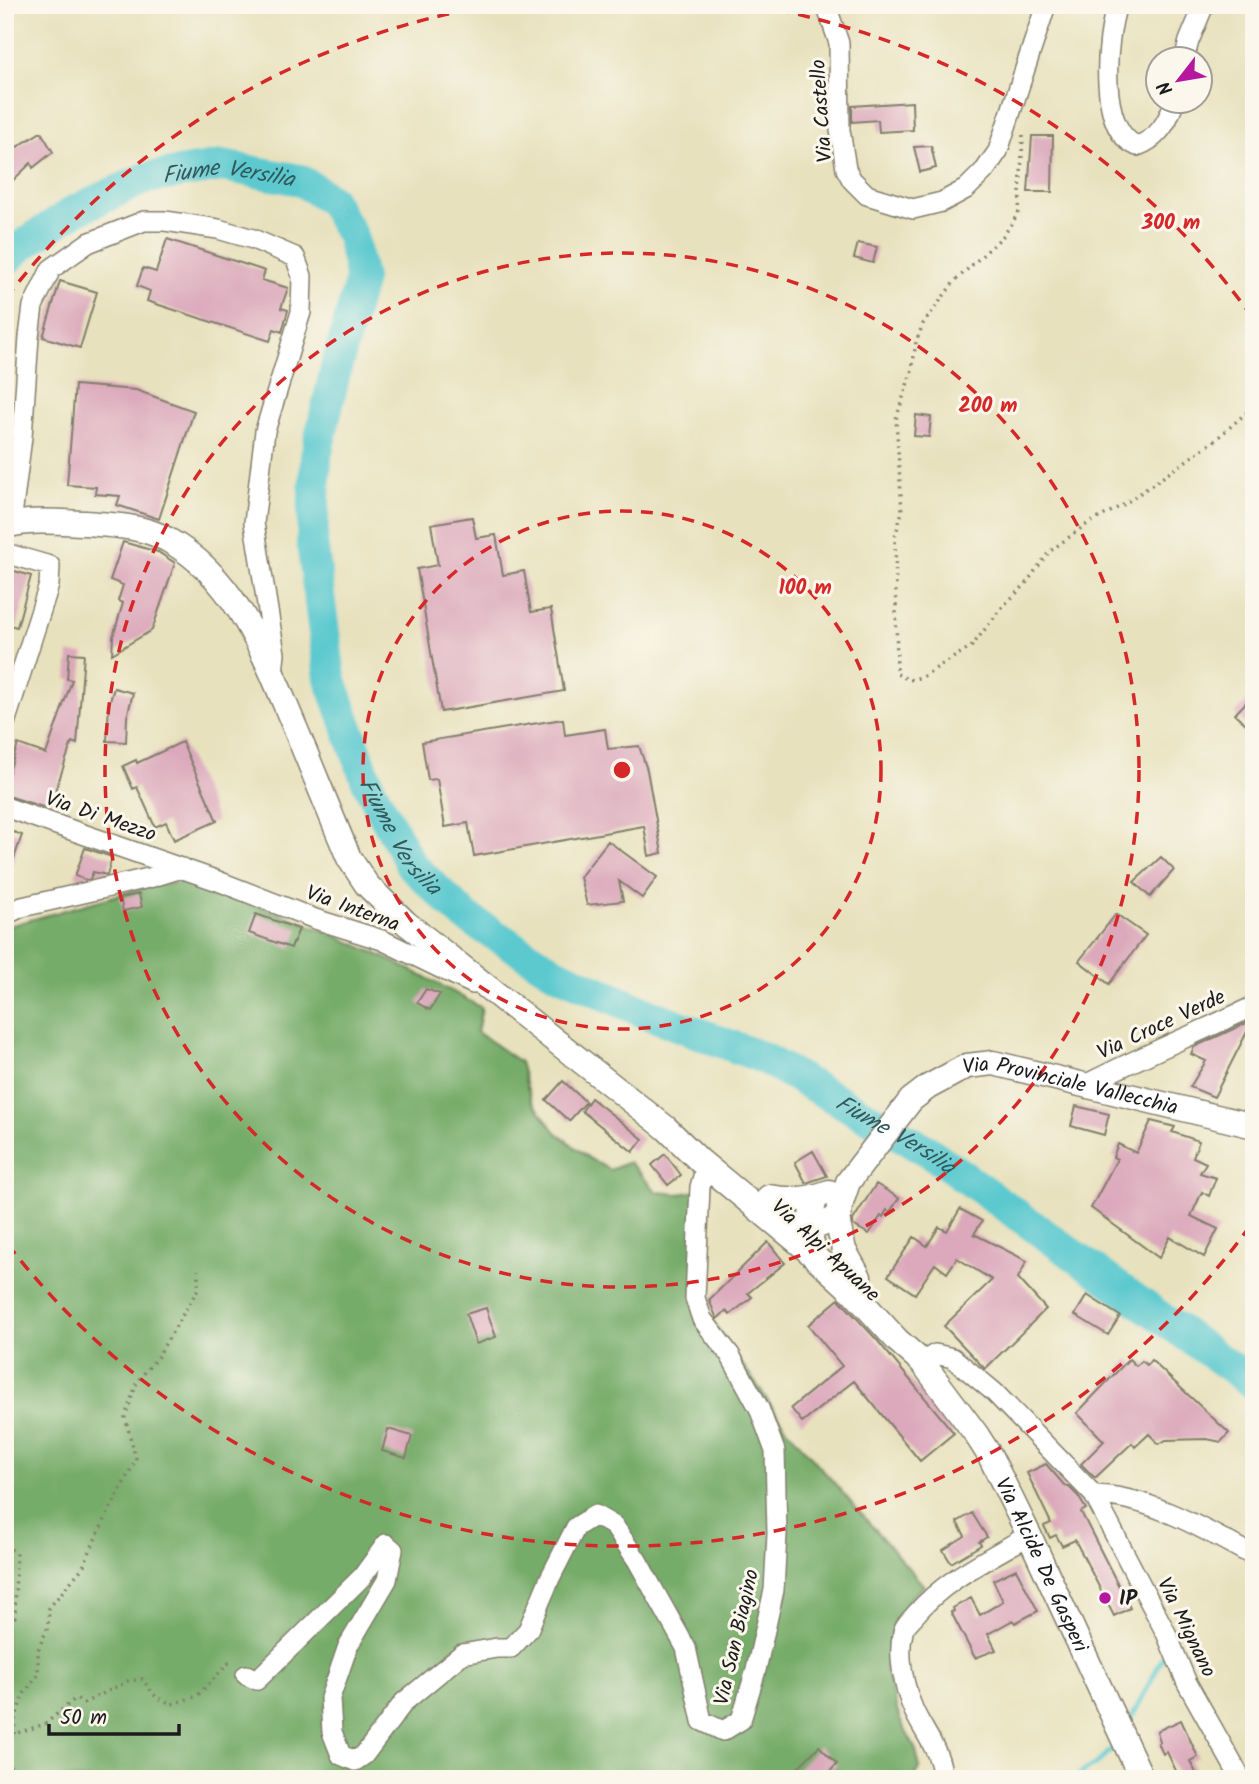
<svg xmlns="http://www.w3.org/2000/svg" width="1259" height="1784" font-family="Kalam,sans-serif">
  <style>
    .forest { fill: #76ac69; stroke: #496442; stroke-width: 2 }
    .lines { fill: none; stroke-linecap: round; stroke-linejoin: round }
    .stream { stroke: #5cc9cf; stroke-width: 5 }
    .river { stroke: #5cc9cf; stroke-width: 32 }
    .building { fill: #dba9bb }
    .minor-casing { stroke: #827e6c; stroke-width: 22 }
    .major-casing { stroke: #827e6c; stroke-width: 27 }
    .path { stroke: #827e6c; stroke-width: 3.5; stroke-dasharray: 2 5; stroke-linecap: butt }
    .minor { stroke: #fff; stroke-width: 19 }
    .major { stroke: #fff; stroke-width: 24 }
    .ring { fill: none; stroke: #d62828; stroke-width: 3.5; stroke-dasharray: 12 9 }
    .poi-dot { fill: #b5179e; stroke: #fbf7ec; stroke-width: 2.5 }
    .labels { text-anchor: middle; stroke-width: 6; stroke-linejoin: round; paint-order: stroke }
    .street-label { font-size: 21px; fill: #1c1c1c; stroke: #fbf7ec }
    .poi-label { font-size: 21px; font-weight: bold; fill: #1c1c1c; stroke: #fbf7ec; text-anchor: start }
    .water-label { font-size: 23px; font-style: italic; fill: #32595b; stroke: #fbf7ec }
    .centre { fill: #d62828; stroke: #fbf7ec; stroke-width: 3.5 }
    .ring-label { font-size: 21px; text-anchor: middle; font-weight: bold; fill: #d62828; stroke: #fbf7ec; stroke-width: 6; stroke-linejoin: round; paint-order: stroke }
  </style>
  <rect width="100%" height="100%" fill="#fbf7ec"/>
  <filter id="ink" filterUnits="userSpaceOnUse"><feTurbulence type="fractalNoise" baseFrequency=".0143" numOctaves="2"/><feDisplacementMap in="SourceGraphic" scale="14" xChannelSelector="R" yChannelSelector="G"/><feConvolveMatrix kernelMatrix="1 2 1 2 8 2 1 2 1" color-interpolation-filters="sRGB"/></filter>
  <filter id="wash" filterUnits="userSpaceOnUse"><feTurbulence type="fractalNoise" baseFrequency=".00686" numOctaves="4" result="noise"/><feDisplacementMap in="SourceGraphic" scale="28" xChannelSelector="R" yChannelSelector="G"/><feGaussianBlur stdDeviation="1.57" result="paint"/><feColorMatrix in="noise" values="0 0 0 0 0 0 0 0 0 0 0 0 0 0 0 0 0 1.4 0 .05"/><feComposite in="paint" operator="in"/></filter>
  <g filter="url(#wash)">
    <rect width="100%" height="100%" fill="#e8e1bd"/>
    <path class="forest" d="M186,882c100,30 206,74 296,126l-5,24 43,30 11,38 25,32 34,27 20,11 19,-8 28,30 22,2 25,-4 -2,116 86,124 136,156 -13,11 -18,30 -8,42 15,51 16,30 4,18 -6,11h-909v-852l148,-42z"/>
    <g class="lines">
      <path class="stream" d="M1131,1719l32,-62
        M1073,1779l27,-18 15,-15"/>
      <path class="river" id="s1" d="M5,261l15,-14 54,-36 72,-33 76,-12 78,14 31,20 21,36 9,43 -26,93 -19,84 -4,86 18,136 38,106 43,81 55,52 89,55 86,39 122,47 165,93 326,233"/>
    </g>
    <g id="blocks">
      <path class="building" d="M912,102l1,28 -34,2 -1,-12 -26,2v-16z
        M41,132l12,20 -20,16 -2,-5 -26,25v-54l12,13z
        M1032,136h21l-1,56h-24z
        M931,146l5,22 -16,4 -6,-25z
        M167,239l98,32 -3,9 26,8 -7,20 7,2 -6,22 -8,-3 -4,12 -123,-40 3,-10 -13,-5 6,-18 13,4z
        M858,243l19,4 -4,16 -19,-5z
        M60,281l37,11 -17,56 -37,-11z
        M75,385l61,5 58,21 -35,108 -42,-14 3,-9 -25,-2 1,-7 -29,-2z
        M916,415l15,2 -2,20 -15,-1z
        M472,517l4,21 20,-3 7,40 21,-4 7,41 20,-3 13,82 -123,21 -24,-143 21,-4 -7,-41z
        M123,542l35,10 17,11 -23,67 -40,24 1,-17 10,-34 -5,-2 5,-16 -13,-5z
        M11,570l20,6 -14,51 -12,-3v-37z
        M69,653l15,1 -7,90 -5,-2 -23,67 -44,-14v-21l3,1 10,-31 28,10 26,-74 -5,-1z
        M114,688l19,5 -6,24 -1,25 -19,-1 2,-37z
        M1254,694v22l-8,8 -11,-10z
        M563,719l2,16 40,-6 3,20 31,-3 8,24 15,83 -13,3 -5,-30 -170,30 -6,-33 -23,4 -8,-48 -9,1 -6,-38z
        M182,742l35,79 -43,19 -8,-18 -11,5 -18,-40 -4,2 -10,-23 13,-6 1,3z
        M5,829l17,6 -14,41h-3z
        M608,841l49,36 -15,21 -23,-17 4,20 -36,4 -7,-28z
        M85,848l27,9 -5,18 -14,-3 -3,7 -4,1 -11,-4z
        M1161,857l13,13 -24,27 -16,-15z
        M139,894l3,13 -19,4 -3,-13z
        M256,914l43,15 -8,19 -42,-15z
        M1116,914l30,21 -37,49 -30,-23z
        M426,989l14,5 -10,16 -13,-7z
        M1253,1020l-39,77 -24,-10 16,-26 -15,-7 3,-7z
        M563,1081l23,21 -17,19 -23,-21z
        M591,1098l52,41 -10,13 -51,-41z
        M1076,1106l33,8 -5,21 -33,-9z
        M1151,1121l24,6 -3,5 27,9 -6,16 13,6 -6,10 16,5 -7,18 -7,-4 -11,24 27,13 -14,28 -34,-20 -11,21 -68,-50 26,-49 -4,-2 5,-13 18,9z
        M813,1151l14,25 -21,7 -11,-21z
        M665,1154l16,21 -13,10 -16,-20z
        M876,1184l23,14 -9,14 -3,-2 -4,7 -2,-1 -12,18 -16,-9v-5z
        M960,1209l22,12 -8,13 53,27 -9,17 28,31 -61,60 -41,-43 48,-46 -35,-22 -10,15 -12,-9 -20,30 -27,-18 26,-39 13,9 12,-19 8,4z
        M768,1242l17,21 -37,30 4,4 -22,18 -4,-4 -9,8 -8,-19z
        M1087,1295l33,21 -12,19 -33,-20z
        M839,1299l38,41 77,93 -34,28 -66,-80 -52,41 -11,-14 51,-42 -34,-41z
        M486,1308l10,29 -20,7 -10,-30z
        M1129,1359l7,7 6,-5 5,4 4,-5 78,73 -8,9 -14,-3 -41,1 -7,4 -10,-10 -14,13 -3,-4 -37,35 -14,-14 23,-23 -27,-28z
        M388,1429l24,7 -6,22 -24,-7z
        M1046,1464l19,22 4,1 9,9 8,13 -5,3 49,96 -16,8 -39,-76 -13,6 -6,-11 -6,3 -6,-12 7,-3 -24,-50z
        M972,1513l15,24 -8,5 2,3 -30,18 -8,-13 22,-14 -8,-14z
        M1016,1569l22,42 -23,12 -2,-3 -25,14 8,16 -21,8 -24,-46 3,-1 -1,-3 18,-10 9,17 23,-14 -10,-21z
        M1181,1720l17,37 -8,4 9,18h-19l-13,-27 -4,2 -5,-11 2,-1 -3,-11z
        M819,1746l18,18 -14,15h-36z"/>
    </g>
  </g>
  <g filter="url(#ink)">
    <use href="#blocks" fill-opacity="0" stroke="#827e6c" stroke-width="2"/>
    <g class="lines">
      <g class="minor-casing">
        <path id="minor" d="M826,5l13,38 1,87 6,39 6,11 15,15 46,14 29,-7 24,-13 19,-19 13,-19 48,-146
          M1117,5c-11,33 -20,125 20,141 21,-7 31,-24 37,-44
          M1184,60l5,-19 15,-36
          M11,524l11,-87 7,-100 4,-31 18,-37 37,-26 56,-22h21l53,8 35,10 42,18 7,19 -1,36 -36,119 -11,92 21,131 -2,18
          M5,553l45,13 -1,19 -44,138
          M5,807l213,74 97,38 67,21 91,44
          M5,915l17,-8 131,-30 29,-9
          M1087,1084c54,-28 111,-51 167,-78
          M922,1362l13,-8 18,4 41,34 100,103c56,1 111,35 160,61
          M1094,1495l72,138 21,50 54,96
          M246,1675l11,5 105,-103 24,-33 7,6 -6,30 -39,66 -18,52 2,34 9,23 14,6 9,-6 40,-53 58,-48 35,-6h14l17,-18 22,-52 26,-51 19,-12 19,11 23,34 49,88 16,73 21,10 18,-11 15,-50 18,-80 3,-56 -2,-83 -16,-43 -29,-53 -28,-36 -7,-21 5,-111 6,-21
          M942,1779c1,-25 -18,-46 -28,-68 -10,-23 -17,-55 -11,-79 1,-7 8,-12 12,-17 30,-36 74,-56 114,-80"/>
      </g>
      <g class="major-casing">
        <g id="major">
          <path id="s2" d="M5,526c25,-7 54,-4 80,-3 27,2 59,3 83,17 71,39 98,120 128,190 18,43 35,86 53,128l18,27 39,38 260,205 34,33 103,85 51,47 44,48 24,21 54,72 14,22 39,79 113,244"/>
          <path d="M769,1197c22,4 39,3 60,-5"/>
          <path d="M780,1217c20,16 36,12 58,0"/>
          <path d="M812,1243l-4,-13 7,-32"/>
          <path id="s3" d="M859,1277l-15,-27 -6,-26 2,-18 8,-24 63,-82 17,-13 39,-21 26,-3 261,63"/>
        </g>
      </g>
      <path class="path" d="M1023,135l-4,77 -15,23 -50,47 -31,42 -7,18 -4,28 -16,49 6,93 -7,25 2,137 12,6 13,-3 50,-31 31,-40 21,-20 25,-34 35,-26 39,-21 90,-63 41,-36
        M5,1545l11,8 -1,64 -10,14
        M5,1692l3,6 -3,27
        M14,1734l1,-14 8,-25 15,-20v-25l10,-23 1,-19 34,-41 15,-34 38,-74 -11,-42 12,-35 21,-26 40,-67v-19
        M5,1737l40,-13 31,-26 8,5 44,-22 14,-2 14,18 16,7 25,-8 32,-33 4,3
        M5,1761l5,4v14"/>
      <use href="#minor" class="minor"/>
      <use href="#major" class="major"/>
    </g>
  </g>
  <g class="ring">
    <circle cx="622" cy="770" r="259"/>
    <circle cx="622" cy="770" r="517"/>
    <path d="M1250 1226A776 776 0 0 1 6 1242M6 298A776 776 0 0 1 487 6M757 6A776 776 0 0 1 1250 314"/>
  </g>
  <circle class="poi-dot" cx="1105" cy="1598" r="7"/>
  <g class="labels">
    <g class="street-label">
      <text transform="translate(821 111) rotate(-94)" y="7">Via Castello</text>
      <text transform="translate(101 816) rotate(19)" y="7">Via Di Mezzo</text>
      <text transform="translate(353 908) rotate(20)" y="7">Via Interna</text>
      <text transform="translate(1161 1024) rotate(-25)" y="7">Via Croce Verde</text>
      <text dy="7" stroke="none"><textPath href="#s3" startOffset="376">Via Provinciale Vallecchia</textPath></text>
      <text transform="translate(826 1250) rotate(43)" y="7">Via Alpi Apuane</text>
      <text dy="7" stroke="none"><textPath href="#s2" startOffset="1540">Via Alcide De Gasperi</textPath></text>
      <text transform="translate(1187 1627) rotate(64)" y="7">Via Mignano</text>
      <text transform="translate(736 1637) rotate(-77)" y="7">Via San Biagino</text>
    </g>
    <g class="poi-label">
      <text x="1119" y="1605">IP</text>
    </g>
    <g class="water-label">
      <text dy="8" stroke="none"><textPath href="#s1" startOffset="248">Fiume Versilia</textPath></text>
      <text dy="8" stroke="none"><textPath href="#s1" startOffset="1024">Fiume Versilia</textPath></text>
      <text dy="8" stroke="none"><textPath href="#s1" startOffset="1612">Fiume Versilia</textPath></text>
    </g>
  </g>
  <circle cx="622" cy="770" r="10" class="centre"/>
  <g class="ring-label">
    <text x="1171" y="229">300 m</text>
    <text x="988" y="412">200 m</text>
    <text x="805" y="594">100 m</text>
  </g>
  <rect width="1259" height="1784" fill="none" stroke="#fbf7ec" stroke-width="28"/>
  <g transform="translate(1179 80) rotate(239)"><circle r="33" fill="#fbf7ec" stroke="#a29f99" stroke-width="2"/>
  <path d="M0-5L12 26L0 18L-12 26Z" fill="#b5179e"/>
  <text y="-10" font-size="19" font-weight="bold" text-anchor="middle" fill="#1c1c1c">N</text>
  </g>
  <path d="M49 1724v10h130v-10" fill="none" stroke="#1c1c1c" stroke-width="3.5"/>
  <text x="60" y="1724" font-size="21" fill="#1c1c1c" stroke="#fbf7ec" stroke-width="5" paint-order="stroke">50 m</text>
</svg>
